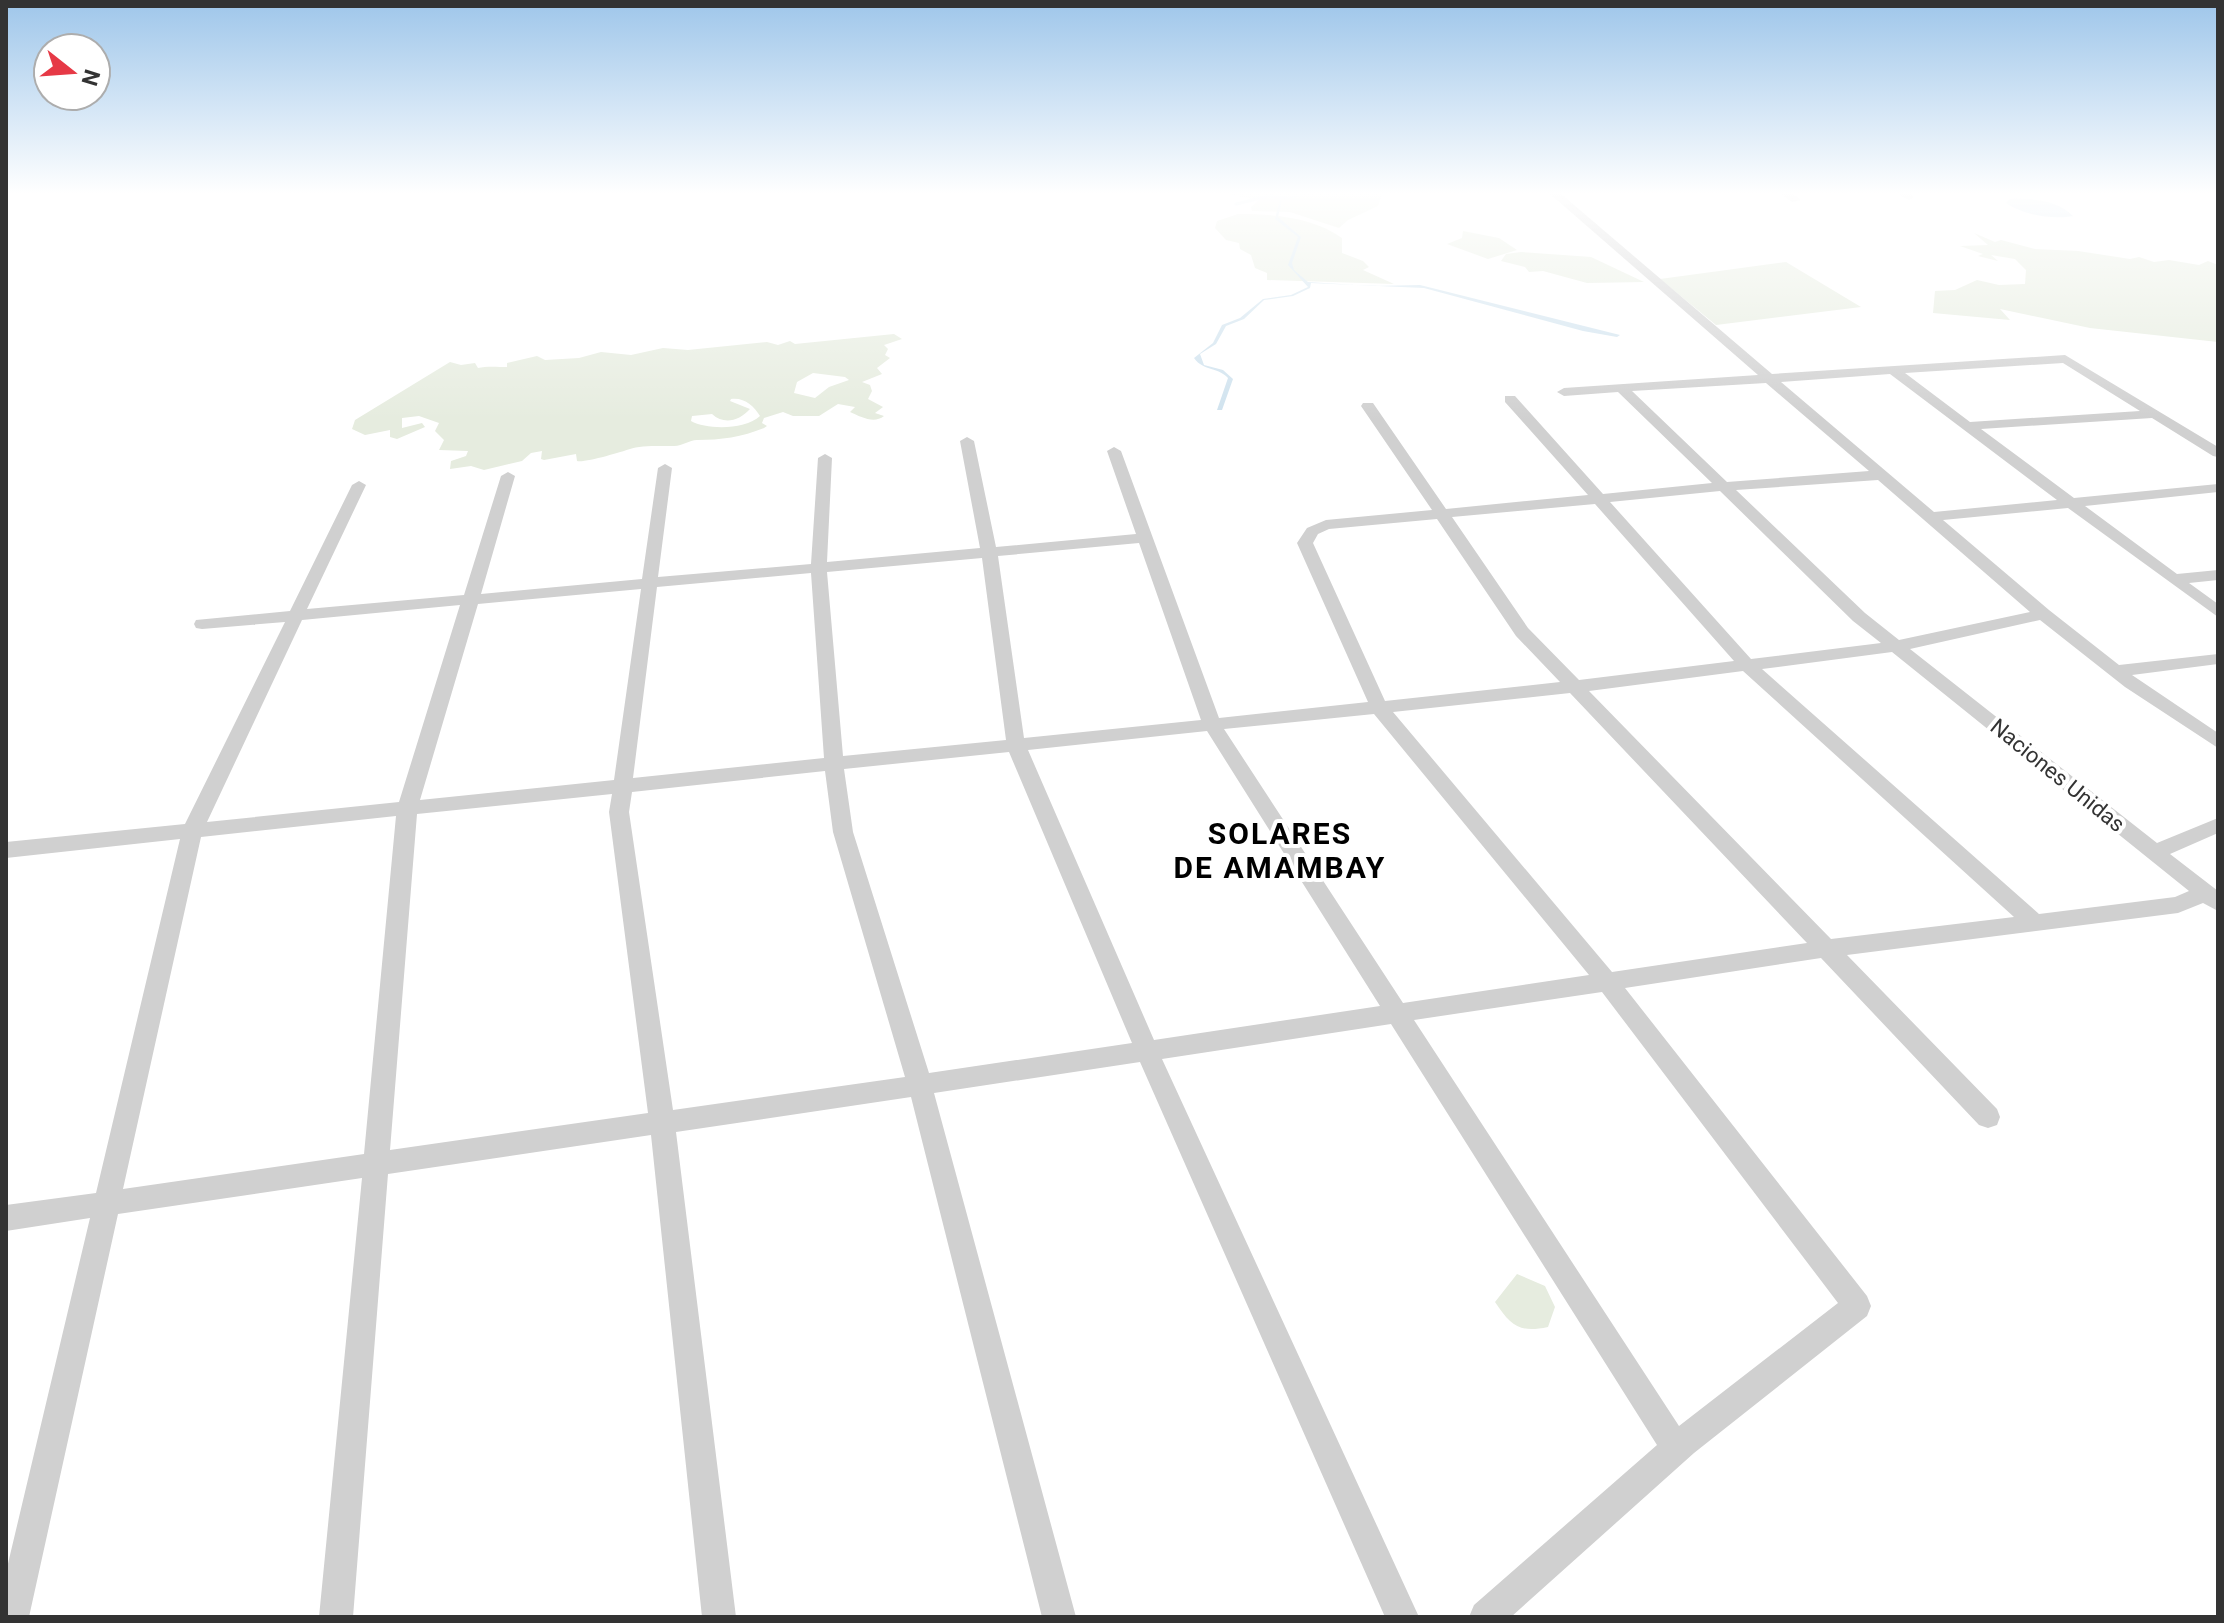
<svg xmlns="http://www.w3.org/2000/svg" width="2224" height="1623" font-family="Roboto,sans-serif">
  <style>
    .green { fill: #e6ecdf; fill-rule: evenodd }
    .water { fill: #cfe2ee }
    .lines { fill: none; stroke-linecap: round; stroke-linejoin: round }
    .stream { stroke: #cfe2ee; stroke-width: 3 }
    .street { fill: #d0d0d0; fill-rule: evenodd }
    .labels { text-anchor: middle; stroke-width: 8; stroke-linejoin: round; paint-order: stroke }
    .street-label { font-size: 22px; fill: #333; stroke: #fff }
    .district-label { font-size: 30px; font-weight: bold; letter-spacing: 2px; fill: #000; stroke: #fff }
  </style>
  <rect width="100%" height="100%" fill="#fff"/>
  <path class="green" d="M1382,193l-4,13 -30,14 -9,8 -49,-16 -38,-1 -1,-4 8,-7 -32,-6z
    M1238,214c35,0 75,3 104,24v15l21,8 6,6 -6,3 31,14 -127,-4v-7l-12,-5 -4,-13 -11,-6 -1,-6 -13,-3 -11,-12 2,-7z
    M1463,231l36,7 18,12 -29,9 -41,-15 15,-6z
    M1974,233l21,9 6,-2 34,9 43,2 52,8 9,-2 15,5 15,-2 30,5 9,-4 10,4v77l-128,-14 -90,-19 10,11 -77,-7 2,-22 20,-1 22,-10 22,5 26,-1 1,-14 -11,-11 -24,-4 7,6 -20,-5 5,-2 -23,-8 28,-1z
    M1521,252l70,5 53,25 -57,1 -44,-12 -14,1 -4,-5 -24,-6 5,-7z
    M1786,262l75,45 -145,18 -56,-46z
    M894,334l8,5 -18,6 4,4 -3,6 5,3 -13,10 5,6 -20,8 8,3 2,6 -4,8 15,8 -8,6 9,3c-10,8 -23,1 -34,-4l5,-5 -17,-3 -19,12h-26l-10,-4 -19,6 -2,5 5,3 -3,2c-22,9 -43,12 -67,12 -8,0 -14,6 -23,6 -10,0 -35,-1 -44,3 -9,3 -45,14 -53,12l-1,-7 -32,6 -3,-1 1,-8 -11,2 -9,8 -38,9 -13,-4 -21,3 1,-8 15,-5 2,-5 -29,-1 5,-10 -9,-9 4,-8 -20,-7 -17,2v10l20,-5 3,4 -28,12 -7,-2v-7l-25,5 -13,-6 3,-9 95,-58 11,3 14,-2 3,5c8,-2 20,-1 29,-1v-4l30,-7 8,4 34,-2 22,-6 30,3 32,-7 25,2 79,-8 11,3 12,-4 5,3zM813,373l32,4 4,3 -20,7 -14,11 -21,-5 3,-11zM731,399c13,-2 23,7 29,17 -15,14 -53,14 -69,5l1,-5 20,-2c12,11 27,7 38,-5l-20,-8z
    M1517,1274l28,12 10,21 -7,20c-29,6 -37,-1 -53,-25z"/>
  <path class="water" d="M1313,193h2l-33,7 -4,17 23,20 -9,26 2,7 14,12 64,4 48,-1 200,50 -3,2 -34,-6 -159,-43 -113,-5 -1,5 -17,8 -29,4 -20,19 -18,7 -10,18 -16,10 4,11 19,5 10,9 -11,31h-5l11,-32c-10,-11 -25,-7 -34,-20l19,-15 9,-18 18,-7 23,-19 28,-4 17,-8 -20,-22 10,-28 -23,-18 5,-20z
    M2010,199c21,-1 48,1 63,17 -19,4 -50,-1 -67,-13z"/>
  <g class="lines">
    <path class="stream" d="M1236,204l33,-8 17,2"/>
    <path class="street" d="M1549,193h11l212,181 293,-19 153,92v10l-5,-1 -61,-38 -171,11 93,69 144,-14v8l-133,14 92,68 41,-4v10l-29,3 29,21v13l-150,-109 -125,12 106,90 70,55 99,-11v10l-86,11 86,58v15l-93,-61 -85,-67 -130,29 247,194 61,-25v15l-48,21 48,37v20l-15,-8 -25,10 -331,42 150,154 3,8 -3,8 -9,3 -9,-3 -158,-167 -196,30 242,308 4,10 -4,10 -173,137 -183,164h-42l5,-12 183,-160 -266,-421 -229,35 257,558h-34l-245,-555 -206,31 142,524h-34l-131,-520 -235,35 60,485h-34l-51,-482 -263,39 -35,443h-34l43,-439 -244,36 -89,403h-23v-45l84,-354 -84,13v-26l90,-12 84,-354 -174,19v-16l179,-18 100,-202 -83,7 -6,-1 -2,-4 2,-4 94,-9 62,-126 7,-4 7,4 -59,124 157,-14 37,-119 7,-4 7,4 -34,118 161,-15 16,-111 7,-4 7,4 -14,109 153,-13 7,-106 7,-4 7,4 -5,104 153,-14 -20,-107 7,-4 7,4 22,106 140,-13 -29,-83 7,-4 7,4 98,267 149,-16 -71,-159 10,-15 19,-8 106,-10 -71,-104 2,-3h10l73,106 142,-14 -83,-93v-6h10l88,98 109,-11 -94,-91 -54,4 -7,-4 7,-4 194,-13zM2063,363l77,48 -170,11 -65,-49zM1890,374l167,126 -123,12 -153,-130zM1766,383l103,88 -142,11 -95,-91zM1878,480l152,132 -131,28 -34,-27 -129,-123zM1720,491l133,130 28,22 -130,16 -141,-157zM1595,504l139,157 -155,19 -51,-52 -76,-111zM1437,519l79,117 44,46 -175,19 -72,-158 5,-9 11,-5zM1139,543l62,177 -177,18 -26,-182zM982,558l24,182 -163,16 -16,-184zM811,573l13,185 -191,20 24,-191zM641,589l-27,191 -194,20 58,-196zM460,605l-61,197 -192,20 95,-202zM1892,652l297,239 -14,6 -136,17 -277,-245zM1743,671l271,246 -183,22 -242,-248zM1570,693l237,250 -195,29 -219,-260zM1374,714l215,261 -186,28 -179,-274zM1207,731l173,275 -226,34 -126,-290zM1009,752l123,291 -203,30 -76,-241 -9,-63zM825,771l8,61 72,245 -232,33 -44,-298 3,-20zM612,794l-3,18 39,301 -258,37 27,-336zM396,816l-32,338 -241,35 78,-352zM1602,992l236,311 -159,123 -265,-406z
      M1780,193h12l9,7 -9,2z
      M1896,193h13l5,4 -5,3z"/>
  </g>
  <linearGradient id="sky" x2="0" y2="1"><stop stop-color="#9ec6ea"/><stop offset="0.46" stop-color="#fff"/><stop offset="1" stop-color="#fff" stop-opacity="0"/></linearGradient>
  <rect width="2224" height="420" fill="url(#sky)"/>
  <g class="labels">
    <g class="street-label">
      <text transform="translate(2058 775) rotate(39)" y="8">Naciones Unidas</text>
    </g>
    <g class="district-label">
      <text x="1280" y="844">SOLARES<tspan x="1280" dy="34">DE AMAMBAY</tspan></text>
    </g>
  </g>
  <rect width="2224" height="1623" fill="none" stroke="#333333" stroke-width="16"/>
  <g transform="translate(72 72) rotate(107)"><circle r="38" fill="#ffffff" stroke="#adadad" stroke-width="2"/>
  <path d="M0-6L14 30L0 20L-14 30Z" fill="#e63946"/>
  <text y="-12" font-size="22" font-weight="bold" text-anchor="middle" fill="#333333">N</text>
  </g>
</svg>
